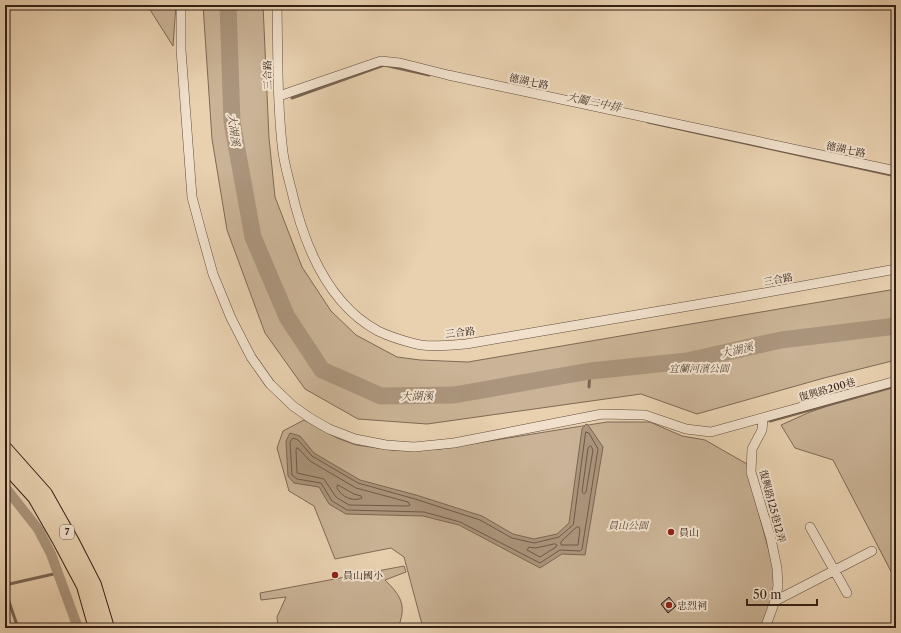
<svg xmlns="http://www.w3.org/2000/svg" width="901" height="633" font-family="'Libre Caslon Text','Noto Serif TC',serif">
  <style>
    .green { fill: #cab396; stroke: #7e6a56 }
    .water { fill: #ab957c; stroke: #7b6653 }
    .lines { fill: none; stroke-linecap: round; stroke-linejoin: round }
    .shore { stroke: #6f5a49; stroke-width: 1 }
    .stream { stroke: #7b6653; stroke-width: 3 }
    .canal { stroke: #ab957c; stroke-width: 10 }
    .river { stroke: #ab957c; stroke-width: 17 }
    .building { fill: #927c66; stroke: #332016 }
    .street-casing { stroke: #604c3c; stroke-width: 10 }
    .primary-casing { stroke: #332016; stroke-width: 16 }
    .street { stroke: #f1e1cc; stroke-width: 9 }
    .primary { stroke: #e9d1b0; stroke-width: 14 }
    .poi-dot { fill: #8f2418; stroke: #f1e1cc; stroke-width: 1.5 }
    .labels { text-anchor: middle; stroke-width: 4; stroke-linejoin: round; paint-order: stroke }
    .shield { fill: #f1e1cc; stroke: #6c5a4d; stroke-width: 1 }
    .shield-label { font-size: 9px; font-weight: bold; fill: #332016 }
    .street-label { font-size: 10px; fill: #332016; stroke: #f1e1cc }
    .park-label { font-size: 10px; font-style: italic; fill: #594536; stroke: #f1e1cc }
    .poi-label { font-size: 10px; fill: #332016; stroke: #f1e1cc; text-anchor: start }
    .water-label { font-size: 11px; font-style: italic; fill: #5d493a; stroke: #f1e1cc }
  </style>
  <rect width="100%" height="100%" fill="#e9d1b0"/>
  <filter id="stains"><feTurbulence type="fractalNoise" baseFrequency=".005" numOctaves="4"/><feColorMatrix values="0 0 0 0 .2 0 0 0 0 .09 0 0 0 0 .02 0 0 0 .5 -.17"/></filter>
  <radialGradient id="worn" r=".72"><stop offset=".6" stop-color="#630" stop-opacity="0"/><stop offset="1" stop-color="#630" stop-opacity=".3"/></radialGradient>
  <path class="green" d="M147,5h29l-3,41z
    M203,5h60l6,133 6,59 27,70 29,44 25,24 41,22 23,3 48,2 428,-73v71l-72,18 -127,36 -56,-20 -214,30 -69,-5 -53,-30 -40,-56 -38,-103 -15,-91z
    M896,383v198l-63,-121 -38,-12 -14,-23 29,-13z
    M304,420l33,18 19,7 37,5 47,-1 167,-27h43l32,14 23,4 42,24 7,32 19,70 1,17 -2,19 -11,26h-338l-19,-71 -13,-9 -56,11 -21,-53 -25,-15 -12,-43 6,-17z
    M404,566l2,6 -21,8c16,16 22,25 13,48h-120l-1,-11 9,-20 -25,3 -1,-7z"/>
  <path class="water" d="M586,424l2,1 15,22 -18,108 -23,-1 -22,14 -81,-43 -36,-9 -77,-2 -17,-10 -10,-17 -25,-4 -6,-7 -2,-35 4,-8 10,3 14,17 46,27 56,15 66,21 31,18 21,5 23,-5 12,-11 13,-94z"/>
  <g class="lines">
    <path class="shore" d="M586,432l3,1 9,16 -16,100 -2,2 -20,-1 -20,13 -80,-41 -36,-10 -77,-2 -15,-9 -11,-18 -24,-4 -5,-4 -2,-33 3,-4 5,2 14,16 46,27 57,16 65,21 32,18 22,5 25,-6 14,-12z
      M591,446l2,4 -7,42 -2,2 -2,-2 6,-44z
      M297,448l2,1 11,12 46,27 52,14 2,3 -2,1 -59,-1 -13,-8 -12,-18 -27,-6 -1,-23z
      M338,485l16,9 7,2 1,2c-10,4 -20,-1 -25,-10z
      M577,527h2l1,2 -2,16h-17v-3z
      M555,544l2,1 -1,2 -16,10 -13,-7 2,-3 6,1z"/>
    <path class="stream" d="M292,98l92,-33 45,10
      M648,122l248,54
      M589,387l1,-16
      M770,421l126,-35
      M5,585l53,-12
      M5,590l13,38"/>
    <path class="canal" d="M5,487l33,42 13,25 27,74"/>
    <path class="river" d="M228,5l4,117 21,115 34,80 35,53 59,26 73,-1 136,-24 97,-10 94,-21 115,-14"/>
  </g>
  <path class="building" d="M669,597l7,9 -8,7 -7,-9z"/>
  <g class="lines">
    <g class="street-casing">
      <path id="street" d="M181,5v45l11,147 9,34 12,43 18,44 20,39 19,27 23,22 17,12 19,11 26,10 31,6 28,2 40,-4 148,-29 43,1 41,14 25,3 185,-51
        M277,5c1,49 0,99 6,148 2,12 5,24 8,35 12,54 35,115 87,143 10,5 23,9 34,12 17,5 37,2 54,1l264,-45 166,-30
        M279,96l102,-35 19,2 48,12 448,96
        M763,419l-1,11 -10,19 -1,23 20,67 6,29 1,18 -3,15 -10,27
        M810,527l37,66
        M775,601l97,-50"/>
    </g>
    <g class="primary-casing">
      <path id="primary" d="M5,449l40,45 27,48 22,43 13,43
        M5,464l30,33 24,42 25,47 12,42"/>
    </g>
    <use href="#street" class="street"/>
    <use href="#primary" class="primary"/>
  </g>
  <g class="poi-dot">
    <circle cx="671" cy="532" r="4"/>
    <circle cx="335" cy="575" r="4"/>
    <circle cx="669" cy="605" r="4"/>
  </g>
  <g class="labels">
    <rect class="shield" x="60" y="525" width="14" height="14" rx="3"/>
    <g class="shield-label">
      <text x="67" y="535">7</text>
    </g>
    <g class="street-label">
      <text transform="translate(267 75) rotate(-91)" y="4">三合路</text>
      <text transform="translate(529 81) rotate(12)" y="4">德湖七路</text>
      <text transform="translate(846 149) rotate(12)" y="4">德湖七路</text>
      <text transform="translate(778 279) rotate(-10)" y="4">三合路</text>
      <text transform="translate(460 332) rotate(-6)" y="4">三合路</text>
      <text transform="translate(827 389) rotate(-16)" y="4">復興路200巷</text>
      <text transform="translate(773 506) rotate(75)" y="4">復興路125巷12弄</text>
    </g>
    <g class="park-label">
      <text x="699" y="372">宜蘭河濱公園</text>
      <text x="628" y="529">員山公園</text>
    </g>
    <g class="poi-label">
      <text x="679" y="536">員山</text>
      <text x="343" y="579">員山國小</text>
      <text x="677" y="609">忠烈祠</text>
    </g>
    <g class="water-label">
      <text transform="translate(594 102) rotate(12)" y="4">大鬮二中排</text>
      <text transform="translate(234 130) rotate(82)" y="4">大湖溪</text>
      <text transform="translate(737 350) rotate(-13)" y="4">大湖溪</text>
      <text transform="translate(417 396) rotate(-1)" y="4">大湖溪</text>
    </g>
  </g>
  <rect width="901" height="633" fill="none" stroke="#e9d1b0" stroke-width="20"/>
  <rect x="6" y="6" width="889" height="621" fill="none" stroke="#332016" stroke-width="2"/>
  <rect x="10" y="10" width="881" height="613" fill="none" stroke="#332016"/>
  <path d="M747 599v6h70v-6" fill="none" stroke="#332016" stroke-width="2"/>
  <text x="753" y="599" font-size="12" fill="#332016" stroke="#f1e1cc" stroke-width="3" paint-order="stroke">50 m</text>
  <rect width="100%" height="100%" filter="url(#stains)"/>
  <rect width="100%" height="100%" fill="url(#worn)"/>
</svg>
